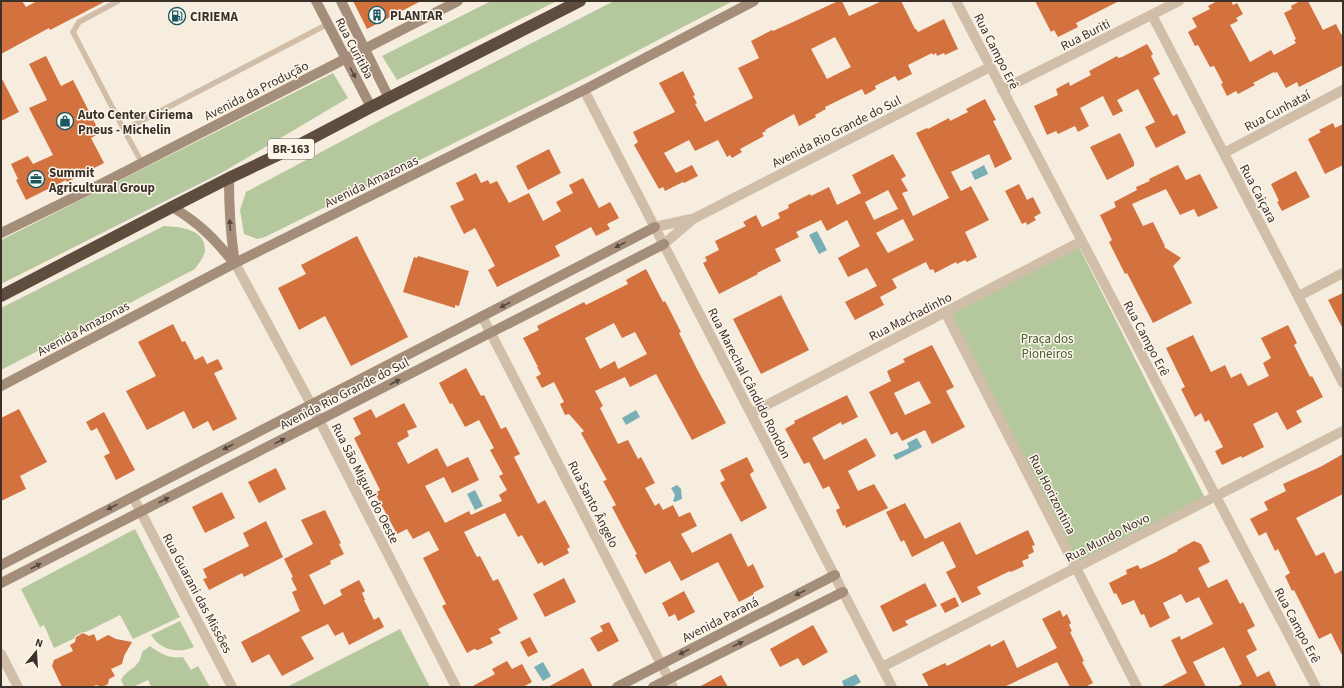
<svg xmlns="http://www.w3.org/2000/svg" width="1344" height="688" font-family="'Source Sans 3',sans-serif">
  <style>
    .green { fill: #b5c79c }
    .water { fill: #7aaeb6 }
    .building { fill: #d3713f; fill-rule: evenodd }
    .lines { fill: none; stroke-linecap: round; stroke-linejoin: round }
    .lane { stroke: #d0bea9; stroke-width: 5.5 }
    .street { stroke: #d0bea9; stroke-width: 10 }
    .secondary { stroke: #a48d79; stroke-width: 10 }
    .highway { stroke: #5e4c3f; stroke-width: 12 }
    .oneway { fill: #56483d }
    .labels { text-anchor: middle; stroke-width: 3; stroke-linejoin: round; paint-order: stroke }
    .shield { fill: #fcf6ec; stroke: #766c64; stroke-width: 1 }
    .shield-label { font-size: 12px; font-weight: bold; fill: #3c3129 }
    .poi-label { font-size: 13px; font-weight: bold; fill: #3c3129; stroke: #fcf6ec; text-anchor: start }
    .street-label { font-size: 13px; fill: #3c3129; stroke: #fcf6ec }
    .park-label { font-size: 13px; fill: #465d2a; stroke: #fcf6ec }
  </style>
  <rect width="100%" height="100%" fill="#f6eddf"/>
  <path class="green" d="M491,1h66l-160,79 -15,-24z
    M614,1h119l-146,76 -322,160 -8,2 -13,-5 -4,-24 6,-18 141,-75z
    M333,73l15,25 -125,74 -222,112v-44z
    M164,226c15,1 41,2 41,24 0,6 -7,14 -10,19l-194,101v-62z
    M1079,247l126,251 -128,65 -127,-249z
    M135,529l45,88 -47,22 -13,-24 -34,17h-3l-8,4v2l-21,10 -10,-23 -4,2 -19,-38z
    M180,621l14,26c-16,7 -34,3 -43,-12z
    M400,629l30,58h-143z
    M150,646c11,8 19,13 33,11l8,13 7,-4 12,21h-59l-3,-7 -15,7 -9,-1 -3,-6c7,-13 18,-10 21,-28z"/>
  <path class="water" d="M984,165l4,9 -13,6 -4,-8z
    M817,231l10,19 -8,4 -10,-19z
    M636,410l4,7 -14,8 -4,-7z
    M917,438l5,9 -26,13 -3,-5 16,-7 -2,-5z
    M677,485l4,4 1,10 -7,3 -2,-1 2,-6 -4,-7z
    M475,490l8,16 -8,4 -8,-16z
    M543,662l8,14 -8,5 -9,-14z
    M856,674l5,8 -9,5h-8l-2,-6z"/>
  <path class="building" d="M1,1h21l4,6 11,-6h69l-56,29 -1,-2 -48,26z
    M353,1h68l-54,28z
    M838,1h4l7,15 33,-15h19l14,28h1l2,3 26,-13 14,30 -13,6 -1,-2 -7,3 -1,-3 -3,2 -1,-2 -24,12 4,9 -14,7 -3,-5 -20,10 1,3 -11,6 -3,-6 -37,18 1,2 -11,6 1,2 -17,9 -5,-12 -29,16 1,1 -4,2 2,3 -24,13 2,3 -10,6 -2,-3 -3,2 -9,-17 -23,11 -6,-11 -25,13 12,20 16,-8 6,11 -14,7 -1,-1 -18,9 -2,-4 -4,2 -25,-44 4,-3 -5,-10 42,-20 -16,-29 24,-12 12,24 -2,1 4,7 -2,1 10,18 48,-24 -15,-30 21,-10 -8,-17 21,-11 1,1 20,-9zM835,37l16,30 -24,12 -16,-30z
    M1035,1h84l-43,22 2,4 -20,10 -4,-7 -3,2z
    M1217,1h14l2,4 4,-2 6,11 -7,4 2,3 -8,4 20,37 21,-12 3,5 22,-12 -2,-3 2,-1 -12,-26 8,-4 -1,-3 9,-5h8l15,29 13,-6 5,10 2,1v30l-44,22 -2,-5 -11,6 -9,-16 -2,1 -1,-1 -21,11 2,2 -17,9 -2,-3 -9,5 -6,-12 2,-1 -9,-17 -4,1 -12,-22 -3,1 -7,-14 9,-5 -5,-9 18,-9 -2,-3z
    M1147,44l6,10 -2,2 9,18 -7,4 20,38 4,-2 9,19 -30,15 -11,-21 10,-5 -17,-33 -21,11 6,11 -10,5 -10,-20 -23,12 9,18 -11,6 -3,-6 -17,8 -2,-3 -9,4 -13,-29 24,-11 -2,-6 13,-7 1,4 21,-11 -2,-4 19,-10 9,-5 1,2 4,-1z
    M46,56l15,30 12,-6 27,53 -9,5 13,25 -37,19 -1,-2 -40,20 -10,-20 2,-1 -7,-15 17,-8 5,8 20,-9 -24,-47 18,-8 -18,-36z
    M1,77l18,35 -18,9z
    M985,99l11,21 -3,1 19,38 -17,9 -6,-14 -38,18 10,19 10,-5 18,34 -24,12 12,25 -10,5 -2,-2 -8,4 -1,-2 -21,11 -2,-4 -3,1 -4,-8 -34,17 5,9 -17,9 4,8 -29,15 -10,-18 32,-16 -10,-18 -19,9 -10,-19 22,-12 -13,-26 -20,11 -6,-11 -25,12 3,5 -24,12 6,12 -24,12 1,1 -39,20 -16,-31 4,-2 -2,-4 14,-7 -4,-9 31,-15 -3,-4 13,-7 6,12 18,-9 -2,-5 11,-5 -1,-3 22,-11 1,2 18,-9 8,18 24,-12 -9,-18 41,-21 13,22 -5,3 7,12 -6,2 11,23 36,-18 -33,-65 11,-5 1,1 21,-11 1,3 18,-9 -2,-3zM888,190l10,19 -24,11 -9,-18zM903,219l11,21 -26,13 -12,-20z
    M1333,123l2,5 8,-4v41l-18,9 -17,-35 13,-7 -2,-2z
    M1120,133l14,29v4l-27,14 -17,-33z
    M549,149l12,24 -33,17 -12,-24z
    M1178,165l8,15 14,-6 18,34 -20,9 -4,-8 -14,6 -14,-26 -34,15 11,22 10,-4 12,24 -1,1 17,11 -8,8 19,37 -39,20 -26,-50 -2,1 -16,-32 3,-2 -12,-25 16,-8 -2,-5 23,-12 -1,-3 14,-6 -1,-2z
    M1296,171l14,26 -28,14 -5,-9 2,-1 -8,-17z
    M476,173l5,10 7,-3 2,4 7,-3 12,22 20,-10 14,28 18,-10 -5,-9 17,-9 -4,-8 14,-7 16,30 11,-6 9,16 -12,6 3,5 -14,7 -5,-9 -36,19 5,10 -63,31 -9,-17 7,-4 -20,-38 -11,6 -14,-28 14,-6 -8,-17z
    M1019,184l8,16 6,-3 8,16 -7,4 2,3 -9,5 -1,-3 -4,2 -17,-33z
    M357,236l51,101 -57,29 -26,-50 -26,14 -21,-42 28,-14 -5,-9z
    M418,256l51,15 -10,35 -4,-1v3l-52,-16 11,-35 3,1z
    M646,269l17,33 2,-1 16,31 -2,1 18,36 29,54 -34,17 -36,-66 -26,13 -5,-10 -30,14 8,15 -3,2 18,36 10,-4 10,19 3,-2 14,26 -10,5 10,18 4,-3 4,7 10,-5 6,12 11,-5 7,14 -16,8 11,19 39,-20 17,34 5,-3 11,23 -11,6 1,1 -15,8 -21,-40 -37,19 -11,-20 -25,13 -10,-19 2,-1 -25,-47 4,-2 -13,-24 4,-1 -26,-47 3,-2 -15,-17 -4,1 -5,-11 4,-2 -10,-20 -12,6 -6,-11 5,-3 -4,-7h1l-15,-29 16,-8 -2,-4 47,-24 2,3 42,-21 -2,-4zM614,323l8,15 13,-6 12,22 -29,15 -3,-8 -15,8 -15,-31z
    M1343,293v36l-15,-29z
    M781,295l28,55 -48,24 -28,-55z
    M173,324l9,18 3,-1 10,19 8,-4 4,8 11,-5 5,10 -9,4 23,46 -24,12 -5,-10 -15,8 -9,-18 -37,19 -21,-39 30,-15 -18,-34z
    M1288,325l9,18 -3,2 16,32 2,-1 11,21 -27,14 6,11 -15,8 -10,-18 -24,12 11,23 -22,11 -1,-2 -19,9 -7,-14 8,-4 -14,-27 -4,2 -4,-9 -6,4 -14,-28 4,-2 -19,-39 27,-13 18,37 14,-7 6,13 10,-5 7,13 21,-10 -6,-13 8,-5 -10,-20z
    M932,345l22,42 -8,4 19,36 -33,17 -7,-14 -23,11 -5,-9 -6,3 -22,-43 22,-11 -4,-10 18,-9 -2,-3zM919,381l12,22 -26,12 -11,-22z
    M466,368l15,28 3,-1 17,34 5,-2 14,27 -6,3 24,47 7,-4 25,47 -3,2 2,4 -25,13 -2,-4 -4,2 -16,-29 -4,2 -13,-24 -41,19 13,25 3,-1 13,25 5,-2 20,40 -20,10 3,4 -11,5 3,5 -15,7 -4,-1 -7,4 -25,-47 4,-2 -23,-46 16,-8 -10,-19 -16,8 -6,-10 -10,5 -22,-41 5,-3 -26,-52 7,-4 -8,-16 18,-9 5,9 28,-15 13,24 -10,4 2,5 -12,7 11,21 29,-16 10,19 21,-10 11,23 -27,13 -8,-16 -19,9 20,37 24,-12 2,4 31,-14 -3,-6 8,-5 -8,-14 4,-2 -13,-24 4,-2 -15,-28 -14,7 -13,-24 -2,1 -11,-21z
    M847,395l11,22 -16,8 -1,-3 -29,16 12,22 42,-22 10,18 -28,15 10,20 16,-7 14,24 -42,20 -1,-3 -2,1 -7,-16 4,-2 -11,-22 -6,3 -14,-27 -5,2 -19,-35 10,-6 -1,-2z
    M19,409l28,53 -27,14 6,13 -25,12v-83z
    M104,412l31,58 -19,10 -12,-24 6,-3 -13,-25 -6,3 -5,-9z
    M1343,454v40l-47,24 20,38 8,-4 11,22 8,-4v87l-12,-24 -12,6 -25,-49 -2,1 -7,-15 5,-3 -12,-24 -3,2 -9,-19 -7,4 -9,-17 18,-9 -4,-8 22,-11 -3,-7 39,-18z
    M747,457l7,14 -4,3 1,3 16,31 -26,14 -21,-39 5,-3 -5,-10z
    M276,468l10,21 -27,14 -11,-21z
    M222,492l13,26 -30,15 -13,-26z
    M905,503l20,36 35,-17 16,33 52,-25 7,15 -3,1 2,6 -6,3 1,3 -7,3 2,5 -13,6 -1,-1 -33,16 4,7 -19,9 -16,-31 10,-5 -13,-26 -31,16 -8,-17 -3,2 -15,-30z
    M325,510l16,33 -2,1 5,10 -14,7 1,3 -22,11 15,30 18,-10 -2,-5 19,-10 6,11 -3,2 3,7h-1l10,20 5,-3 5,10 -35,18 -6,-13 -8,4 -7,-12 -27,13 13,22 -32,17 -13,-22 -17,9 -11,-21 59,-31 -8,-19 5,-2 -6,-12 2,-1 -9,-18 29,-15 -12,-24z
    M266,521l17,36 -39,20 -2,-4 -33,17 -6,-11 4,-1 -4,-9 46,-23 -6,-13z
    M1194,541l7,3 9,18 -12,6 10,20 19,-9 13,25 3,-2 12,24 -8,4 10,20 -11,6 11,21 12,-6 8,16h-41l6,-3 -18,-37 -31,15 13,25h-46l27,-14 -16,-33 9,-4 1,4 32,-16 -14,-27 -13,6 -5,-9 -18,9 7,15 -20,10 -6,-14 -3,1 -7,-15 -12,5 -6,-12 -2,1 -5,-11 18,-9 -1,-4 12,-5 2,4 12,-5 26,-13 -1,-1z
    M564,578l12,24 -31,15 -12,-23z
    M925,583l12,23 -32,15 3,4 -15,7 -13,-26z
    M684,591l11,21 -17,9 -3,-7 -6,3 -7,-14z
    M955,597l4,9 -14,7 -5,-9z
    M1060,610l3,7 4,-3 4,9 -2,2 3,6 -2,1 14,29 -2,1 11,21 -8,4h-15l-13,-25 -53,25h-75l-7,-13 23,-11 2,3 43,-22 1,3 13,-7 13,28 40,-20 -15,-29z
    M609,622l10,19 -21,11 -8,-14 13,-7 -3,-5z
    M813,625l15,27 -25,14 -5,-8 -18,9 -10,-18z
    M83,633l6,3 5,-2 3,7 11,-6 8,4 16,3 -8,14 -2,8 -11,5 4,7 -6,3 -1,5 -5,3 -7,-2 -4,2h-30l-10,-21 2,-6 19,-9 -3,-6 5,-3 1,-5z
    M530,637l8,15 -10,5 -8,-15z
    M507,661l5,8 10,-5 10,18 -9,5h-52l24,-13 -3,-5z
    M583,668l10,19h-45z
    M721,675l7,12h-29z"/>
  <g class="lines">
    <path class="lane" d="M118,1l-39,21 -6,10 51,98 204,-106
      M124,130l18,33"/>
    <path class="street" d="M956,1l360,686
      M1152,15l191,368
      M584,90l308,597
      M1002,90l177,-89
      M1224,153l119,-63
      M655,227l36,-8
      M664,244l29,-25 297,-152
      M235,263l76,141 145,283
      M1299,296l44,-23
      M945,312l192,375
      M482,316l191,371
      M751,413l331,-172
      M133,497l99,190
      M1,654l17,33
      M882,667l461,-236"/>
    <path class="secondary" d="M316,1l55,106
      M341,1l48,97
      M229,178c0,30 1,55 6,85
      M172,207c26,15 43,32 61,55
      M1,233l100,-49 357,-183
      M1,386l234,-123 349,-173 170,-89
      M1,565l654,-338
      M1,583l663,-339
      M617,687l218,-112
      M653,687l190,-95"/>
    <path class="highway" d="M1,296l171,-89 57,-29 68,-32 74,-39 209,-106"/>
  </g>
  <defs><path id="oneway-solid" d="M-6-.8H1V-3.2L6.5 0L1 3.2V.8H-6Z"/></defs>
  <g class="oneway">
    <use href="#oneway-solid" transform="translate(353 73) rotate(62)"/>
    <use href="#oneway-solid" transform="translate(230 225) rotate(-94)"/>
    <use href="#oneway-solid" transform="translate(620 245) rotate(153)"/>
    <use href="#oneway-solid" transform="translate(505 305) rotate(153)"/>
    <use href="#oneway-solid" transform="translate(395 382) rotate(-27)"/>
    <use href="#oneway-solid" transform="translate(280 441) rotate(-27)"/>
    <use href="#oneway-solid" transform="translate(228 447) rotate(152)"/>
    <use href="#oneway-solid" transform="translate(164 500) rotate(-27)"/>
    <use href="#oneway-solid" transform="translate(112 507) rotate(153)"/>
    <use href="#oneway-solid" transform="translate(36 566) rotate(-27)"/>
    <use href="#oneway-solid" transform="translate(800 593) rotate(153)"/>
    <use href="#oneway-solid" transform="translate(738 644) rotate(-26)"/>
    <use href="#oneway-solid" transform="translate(684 652) rotate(153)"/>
  </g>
  <defs>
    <g id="building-ring" transform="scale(0.9)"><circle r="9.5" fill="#fcf6ec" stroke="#195763" stroke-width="1.5"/><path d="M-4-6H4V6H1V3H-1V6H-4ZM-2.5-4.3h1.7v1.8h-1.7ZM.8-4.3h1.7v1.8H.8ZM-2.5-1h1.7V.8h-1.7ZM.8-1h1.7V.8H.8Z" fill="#195763"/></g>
    <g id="fuel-ring" transform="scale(0.9)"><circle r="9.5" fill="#fcf6ec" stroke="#195763" stroke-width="1.5"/><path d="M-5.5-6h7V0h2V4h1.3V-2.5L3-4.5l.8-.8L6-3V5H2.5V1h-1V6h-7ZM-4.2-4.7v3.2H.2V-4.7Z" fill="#195763"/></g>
    <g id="shop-ring" transform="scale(0.9)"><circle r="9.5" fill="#fcf6ec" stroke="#195763" stroke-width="1.5"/><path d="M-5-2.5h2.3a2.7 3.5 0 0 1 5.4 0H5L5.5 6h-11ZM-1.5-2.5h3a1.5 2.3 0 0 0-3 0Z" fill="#195763"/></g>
    <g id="office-ring" transform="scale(0.9)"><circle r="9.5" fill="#fcf6ec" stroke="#195763" stroke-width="1.5"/><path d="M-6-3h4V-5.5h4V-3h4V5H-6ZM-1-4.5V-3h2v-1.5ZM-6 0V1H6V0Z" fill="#195763"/></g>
  </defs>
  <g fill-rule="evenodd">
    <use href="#building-ring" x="377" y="15"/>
    <use href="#fuel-ring" x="177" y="16"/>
    <use href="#shop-ring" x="65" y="121"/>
    <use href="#office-ring" x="36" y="179"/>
  </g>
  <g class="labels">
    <rect class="shield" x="268" y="139" width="46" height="20" rx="3"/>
    <g class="shield-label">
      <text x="291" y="153">BR-163</text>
    </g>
    <g class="poi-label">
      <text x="390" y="20">PLANTAR</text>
      <text x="190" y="21">CIRIEMA</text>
      <text x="78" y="119">Auto Center Ciriema<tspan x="78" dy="15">Pneus - Michelin</tspan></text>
      <text x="49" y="177">Summit<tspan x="49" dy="15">Agricultural Group</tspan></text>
    </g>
    <g class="street-label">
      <text transform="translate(1085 34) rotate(-27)" y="5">Rua Buriti</text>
      <text transform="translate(355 48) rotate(62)" y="5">Rua Curitiba</text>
      <text transform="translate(997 51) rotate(63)" y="5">Rua Campo Erê</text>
      <text transform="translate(256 90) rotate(-27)" y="5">Avenida da Produção</text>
      <text transform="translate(1277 110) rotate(-28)" y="5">Rua Cunhataí</text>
      <text transform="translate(836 131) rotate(-27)" y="5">Avenida Rio Grande do Sul</text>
      <text transform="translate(371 181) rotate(-26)" y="5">Avenida Amazonas</text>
      <text transform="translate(1259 193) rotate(62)" y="5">Rua Caiçara</text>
      <text transform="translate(910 316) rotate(-27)" y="5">Rua Machadinho</text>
      <text transform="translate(83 328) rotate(-28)" y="5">Avenida Amazonas</text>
      <text transform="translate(1147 338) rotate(62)" y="5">Rua Campo Erê</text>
      <text transform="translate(750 383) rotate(63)" y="5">Rua Marechal Cândido Rondon</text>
      <text transform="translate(344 393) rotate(-27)" y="5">Avenida Rio Grande do Sul</text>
      <text transform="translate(366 483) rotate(63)" y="5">Rua São Miguel do Oeste</text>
      <text transform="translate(1053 494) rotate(63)" y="5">Rua Horizontina</text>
      <text transform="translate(594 504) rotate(63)" y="5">Rua Santo Ângelo</text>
      <text transform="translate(1107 537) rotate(-27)" y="5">Rua Mundo Novo</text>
      <text transform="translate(198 593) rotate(62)" y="5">Rua Guarani das Missões</text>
      <text transform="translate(720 619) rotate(-27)" y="5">Avenida Paraná</text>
      <text transform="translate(1298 625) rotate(62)" y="5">Rua Campo Erê</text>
    </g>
    <g class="park-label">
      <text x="1047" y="343">Praça dos<tspan x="1047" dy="15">Pioneiros</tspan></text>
    </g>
  </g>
  <rect width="1344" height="688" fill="none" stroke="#3c3129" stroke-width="4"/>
  <g transform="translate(36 652) rotate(18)" stroke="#fcf6ec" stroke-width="3" paint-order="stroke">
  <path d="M0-3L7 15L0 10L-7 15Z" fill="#3c3129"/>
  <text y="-6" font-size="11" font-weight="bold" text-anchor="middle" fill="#3c3129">N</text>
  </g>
</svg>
